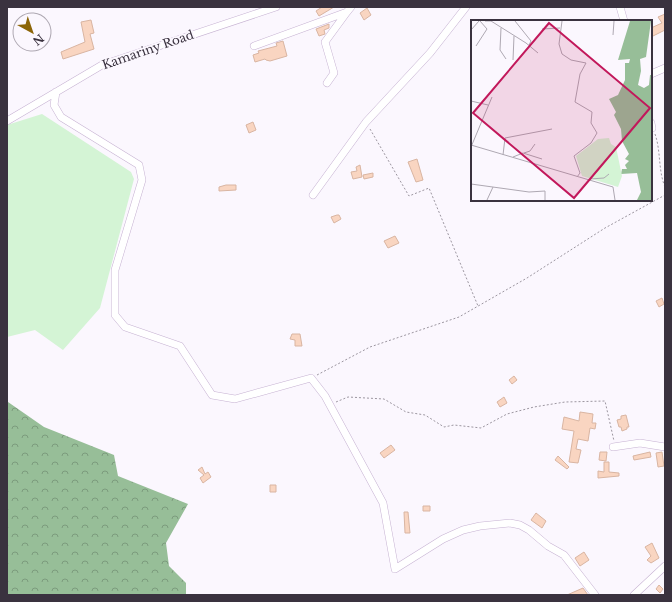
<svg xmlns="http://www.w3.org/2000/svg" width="672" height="602" font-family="'Libre Baskerville',serif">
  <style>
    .forest { fill: url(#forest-crowns) }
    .pitch { fill: #d4f4d5 }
    .building { fill: #f9d5c1; stroke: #d9b5a2 }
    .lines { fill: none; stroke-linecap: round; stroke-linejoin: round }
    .minor-casing { stroke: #c6b2d2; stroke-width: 8 }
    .path { stroke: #9c96a0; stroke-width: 1; stroke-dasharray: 2 2; stroke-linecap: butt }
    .minor { stroke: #fff; stroke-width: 7 }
    .labels { text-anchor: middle; stroke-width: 3.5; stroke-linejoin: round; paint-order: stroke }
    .street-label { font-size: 12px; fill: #3a323f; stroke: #fbf7fe }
    .inset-road { fill: none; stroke: #aea8b2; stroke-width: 1 }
    .view { fill: #c2185b; fill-opacity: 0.15; stroke: #c2185b; stroke-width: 2 }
    .inset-edge { fill: none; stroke: #3a323f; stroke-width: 2 }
  </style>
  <defs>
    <pattern id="forest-crowns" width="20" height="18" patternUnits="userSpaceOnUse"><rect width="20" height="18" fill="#97be98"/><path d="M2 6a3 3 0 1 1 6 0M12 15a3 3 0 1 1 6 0" fill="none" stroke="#7c9b7d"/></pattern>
  </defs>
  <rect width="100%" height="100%" fill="#fbf7fe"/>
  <path class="forest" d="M7,399l1,3 36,25 70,28 4,21 70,28 -22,39 3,23 17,17v12h-179z"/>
  <path class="pitch" d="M42,114l89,58 3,7 -34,129 -37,42 -28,-20 -28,7v-212z"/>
  <path class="building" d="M322,7h12l-15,9 -3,-5z
    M367,8l4,7 -7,5 -4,-7z
    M665,14v16l-14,7v-9l11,-5 -4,-6z
    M91,20l3,13 -4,1 4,15 -31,10 -2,-7 24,-10 -4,-20z
    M329,24v4l-5,2 1,4 -6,2 -3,-7z
    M283,41l4,15 -17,5 -4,-1 -1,-1 -10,3 -2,-7 6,-2 -1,-2 19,-5 -1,-3z
    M253,122l3,8 -7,3 -3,-8z
    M417,159l6,21 -7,2 -8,-20z
    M360,165l2,12 -9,2 -2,-7 6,-1 -1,-4z
    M373,173v4l-9,2 -1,-4z
    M226,185h10v5l-17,1v-4z
    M337,215h2l2,4 -7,4 -3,-6z
    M395,236l4,7 -11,5 -4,-7z
    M662,298l2,6 -5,3 -3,-6z
    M292,334h8l2,12h-7v-6l-5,-1z
    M514,376l3,4 -5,4 -3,-4z
    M504,397l3,6 -7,4 -3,-5z
    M580,412l13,2 -1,9h4l-1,6 -5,-1 -2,13 -10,-2 -2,10 5,1 -3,13 -9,-1 5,-31 -12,-2 2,-12 15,4z
    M626,415l3,12h-2v2l-5,2 -1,-4h-2l-2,-7 4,-1v-3z
    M391,445l4,5 -11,8 -4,-5z
    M600,452h7l-1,9 -7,-1z
    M650,452l1,5 -17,3 -1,-4z
    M662,452l2,14 -6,1 -2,-14z
    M558,456l11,11 -2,2 -12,-9z
    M604,462h5v10l10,1v3l-21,2v-7l6,1z
    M202,467l3,7 3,-2 3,5 -8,6 -3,-5 4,-3 -6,-5z
    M270,485h6v7h-6z
    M423,506h7v5h-7z
    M404,512h4l2,21h-5z
    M536,513l10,8 -4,7 -11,-8z
    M652,543l7,15 -8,5 -4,-3 4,-4 -6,-9z
    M584,552l5,8 -9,6 -5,-8z
    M659,585l4,4 -3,4 -4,-4z
    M583,588l5,7h-21z"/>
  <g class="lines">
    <g class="minor-casing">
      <path id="minor" d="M620,7l4,14
        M254,46l93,-34 4,-5
        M651,74l14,-6
        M327,83l7,-10 -9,-31 22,-30
        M56,92l-2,13 7,12 78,48 3,15 -27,90v45l10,12 55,19 32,49 23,4 76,-21 14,18 58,107 12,66 48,-30 20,-9 17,-4 30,-3 10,2 9,5 19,16 16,9 31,40
        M7,121l95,-56 174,-58
        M651,123l1,5
        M313,195l53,-73 64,-69 36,-46
        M613,447l27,-4 25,4
        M634,595l31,-29"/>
    </g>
    <path class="path" d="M370,129l39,67 20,-8 49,118
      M655,134c6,17 3,36 10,53
      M317,375l53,-28 89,-30 68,-39 78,-50 60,-33
      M336,402l12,-5 36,2 22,13 19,3 19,12 10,-2 27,3 26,-14 27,-7 31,-5 40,-1 9,40"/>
    <use href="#minor" class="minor"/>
  </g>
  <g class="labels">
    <g class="street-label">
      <text transform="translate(148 50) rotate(-19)" y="4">Kamariny Road</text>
    </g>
  </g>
  <g transform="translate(471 20)">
    <rect width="181" height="181" fill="#fbf7fe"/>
    <path d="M159,1h21l-5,36 -6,2 1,12 -3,14 6,3 5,-3 1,-10h2v125h-15l4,-8 -4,-19 -16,1 1,-5h5l-2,-4 4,-4 -4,-2 4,-5 -7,-13 -1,-12 -7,-14 2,-3 -7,-13 9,-4 7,-15v-17h4l1,-4 -12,1z" fill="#97be98"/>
    <path d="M138,118l2,6 5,3 6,29 -4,11 -36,-11 -6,-20 22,-17z" fill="#d4f4d5"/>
    <path class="inset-road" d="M14,1h6l35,22 12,10M44,1l16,20 -2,4M91,1l-3,23 3,10 9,6 15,3 -6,11 -5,28 17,10 -1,11 6,10 -6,10 -17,13 6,17 -3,4M30,8l-1,22 6,9M71,9l18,-1M0,10l8,-9M142,15l1,-14M5,26l11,-17 -7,-8M42,40l1,-24M0,81l17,4M0,125l142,42 2,13M0,127l21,-50M53,133l6,-2 5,-7M32,135l2,-17 47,-9M42,137l10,-4 19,6M119,159l14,-1 5,-4M0,164l58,8 16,-1v9M16,180l6,-13"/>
    <path class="view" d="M78,3l101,85 -76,90 -101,-85z"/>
    <rect width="181" height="181" class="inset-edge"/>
  </g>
  <rect width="672" height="602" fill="none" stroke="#3a323f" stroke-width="16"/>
  <g transform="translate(32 32) rotate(140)"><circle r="19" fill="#fbf7fe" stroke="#aea8b2"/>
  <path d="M0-3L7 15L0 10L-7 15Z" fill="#8c6507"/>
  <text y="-6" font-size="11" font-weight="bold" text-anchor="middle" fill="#3a323f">N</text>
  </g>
</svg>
